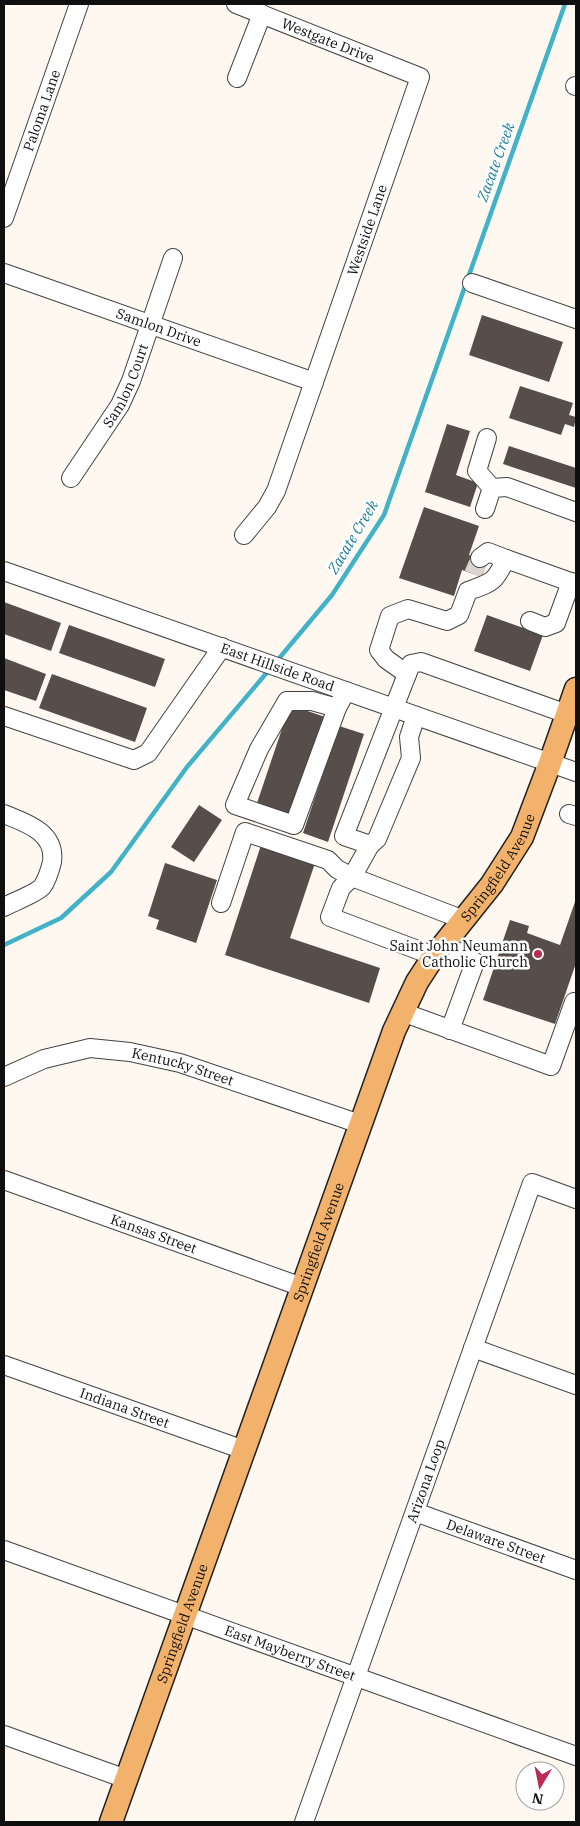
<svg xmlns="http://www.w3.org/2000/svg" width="580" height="1826" font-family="'IBM Plex Serif',serif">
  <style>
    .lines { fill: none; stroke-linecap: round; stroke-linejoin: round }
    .stream { stroke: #41b2c8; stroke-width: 4.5 }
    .building { fill: #574d4b }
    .minor-tunnel { stroke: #dad5cf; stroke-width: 18; stroke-dasharray: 18 9; stroke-linecap: butt }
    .minor-casing { stroke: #424242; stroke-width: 20 }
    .major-casing { stroke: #202020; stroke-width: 25 }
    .minor { stroke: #fff; stroke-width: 18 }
    .major { stroke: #f3b26c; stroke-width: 22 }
    .poi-dot { fill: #ba2c54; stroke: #fff; stroke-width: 2 }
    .labels { text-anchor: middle; stroke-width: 5; stroke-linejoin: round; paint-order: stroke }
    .street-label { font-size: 14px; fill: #0f0f0f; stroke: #fff }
    .poi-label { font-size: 14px; fill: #0f0f0f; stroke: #fff; text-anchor: end }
    .water-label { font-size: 15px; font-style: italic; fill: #1b7d95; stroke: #fff }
  </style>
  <rect width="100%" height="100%" fill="#fef8f1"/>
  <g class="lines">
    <path class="stream" d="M276,662l56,-67 52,-80 181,-511
      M4,945l57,-27 50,-46 76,-105 82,-97"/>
  </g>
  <path class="building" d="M482,315l81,27 -14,40 -80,-27z
    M520,386l53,17 -4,12 7,2 -2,10 -9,-3 -4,11 -52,-17z
    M447,424l23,7 -14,44 22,8 -8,24 -45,-15z
    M509,446l67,22v20l-73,-24z
    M424,507l55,19 -10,29 18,6 -5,16 -20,-7 -8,26 -55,-18z
    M4,602l57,21 -10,28 -47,-17z
    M487,615l56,20 -13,36 -56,-20z
    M69,625l96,34 -10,28 -96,-34z
    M4,658l42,16 -10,27 -32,-11z
    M52,674l95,34 -12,34 -96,-34z
    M290,705l35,12 -35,101 -34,-12z
    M339,726l25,8 -36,108 -25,-9z
    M199,805l23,15 -28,42 -23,-15z
    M261,845l54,18 -25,75 90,30 -11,35 -144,-48z
    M165,863l52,17 -21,63 -40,-14 3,-9 -11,-4z
    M576,899v64l-21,61 -72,-24 27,-80 19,6 -2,7 33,12z"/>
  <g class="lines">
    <path class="minor-tunnel" d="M473,574l7,-16"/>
    <g class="minor-casing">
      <g id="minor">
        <path id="s1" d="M236,4l184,73 -144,414 -9,16 -23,28"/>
        <path d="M237,78l25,-64"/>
        <path d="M575,86h1"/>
        <path id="s2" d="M4,218l75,-214"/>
        <path id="s3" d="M4,273l310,109"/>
        <path d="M472,283l104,36"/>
        <path d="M487,438l-10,33 15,17"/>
        <path id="s4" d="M71,478l49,-73 11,-24 42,-123"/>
        <path d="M485,509l7,-21 15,-1 69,25"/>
        <path d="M480,558l8,-6 18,7"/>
        <path id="s5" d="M4,571l572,201"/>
        <path d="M530,621l15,6 11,-4 15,-41"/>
        <path d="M407,674l-21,-15 -7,-9 11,-34 18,-7 39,12 12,-6 9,-24c25,-9 26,-8 38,-32l70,25"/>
        <path d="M337,708l-25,-7h-25l-28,48 -24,56 59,20 43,-117 9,-17"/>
        <path d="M4,716l130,44 14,-7 74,-106"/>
        <path d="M416,716l-7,21 2,21 -34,81 -7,6 -18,32 -11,11 -11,29 104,39"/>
        <path d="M4,814c22,9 52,18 48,48 -2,8 -5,18 -10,25 -7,7 -29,15 -38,20"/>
        <path d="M569,814l7,2"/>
        <path d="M370,845l-26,-9 67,-172 10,-2 146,52"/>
        <path d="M221,903l24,-71 83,28 9,9 15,8 112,43"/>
        <path d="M444,944l31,18 -25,68"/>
        <path d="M402,1012l149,54 23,-64"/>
        <path id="s6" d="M4,1077l40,-18 46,-11 40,4 50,11 180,61"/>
        <path id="s7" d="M4,1180l298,107"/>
        <path d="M473,1348l103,37"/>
        <path id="s8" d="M4,1365l240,85"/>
        <path id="s9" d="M415,1512l161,58"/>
        <path id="s10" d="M4,1550l572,206"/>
        <path d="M4,1735l122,44"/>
        <path id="s11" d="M304,1822l228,-639 44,16"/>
      </g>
    </g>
    <g class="major-casing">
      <g id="major">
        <path id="s12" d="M111,1822l283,-791 23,-49 15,-23 60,-75 30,-47 28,-74 26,-74"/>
      </g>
    </g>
    <use href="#minor" class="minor"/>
    <use href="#major" class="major"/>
  </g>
  <circle class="poi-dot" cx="538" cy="954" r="5"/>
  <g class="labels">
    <g class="street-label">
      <text dy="5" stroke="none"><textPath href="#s1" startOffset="99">Westgate Drive</textPath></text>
      <text dy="5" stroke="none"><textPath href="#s2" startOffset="114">Paloma Lane</textPath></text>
      <text transform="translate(367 230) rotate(-71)" y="5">Westside Lane</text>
      <text dy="5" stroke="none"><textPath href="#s3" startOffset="164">Samlon Drive</textPath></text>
      <text dy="5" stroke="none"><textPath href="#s4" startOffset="108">Samlon Court</textPath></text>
      <text dy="5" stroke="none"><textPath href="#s5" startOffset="290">East Hillside Road</textPath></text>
      <text dy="5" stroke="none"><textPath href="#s12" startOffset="1035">Springfield Avenue</textPath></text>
      <text dy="5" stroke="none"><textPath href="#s6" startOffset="186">Kentucky Street</textPath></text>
      <text dy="5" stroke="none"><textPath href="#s7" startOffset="159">Kansas Street</textPath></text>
      <text dy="5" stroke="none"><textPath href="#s12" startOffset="616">Springfield Avenue</textPath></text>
      <text dy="5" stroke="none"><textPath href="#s8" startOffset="128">Indiana Street</textPath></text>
      <text dy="5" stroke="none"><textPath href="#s11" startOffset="362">Arizona Loop</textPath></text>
      <text dy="5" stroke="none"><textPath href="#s9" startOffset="86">Delaware Street</textPath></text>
      <text dy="5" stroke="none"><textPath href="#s12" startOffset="211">Springfield Avenue</textPath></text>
      <text dy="5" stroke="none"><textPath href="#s10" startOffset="304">East Mayberry Street</textPath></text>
    </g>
    <g class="poi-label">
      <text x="528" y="951">Saint John Neumann<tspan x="528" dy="16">Catholic Church</tspan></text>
    </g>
    <g class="water-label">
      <text transform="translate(496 162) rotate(-70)" y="5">Zacate Creek</text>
      <text transform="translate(353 537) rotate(-59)" y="5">Zacate Creek</text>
    </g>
  </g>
  <rect width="580" height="1826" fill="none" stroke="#0f0f0f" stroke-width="10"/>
  <g transform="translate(540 1786) rotate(190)"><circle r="24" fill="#ffffff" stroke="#9f9f9f"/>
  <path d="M0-4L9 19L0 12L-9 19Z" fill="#ba2c54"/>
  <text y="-8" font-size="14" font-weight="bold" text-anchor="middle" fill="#0f0f0f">N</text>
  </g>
</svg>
